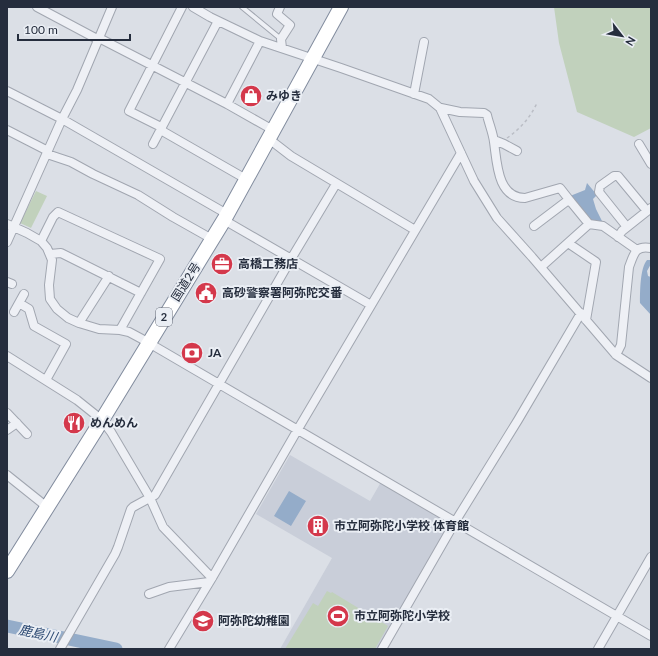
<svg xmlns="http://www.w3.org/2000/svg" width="658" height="656" font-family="Lato,'Noto Sans JP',sans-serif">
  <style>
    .built { fill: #c9ced9 }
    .green { fill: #c1d1bc }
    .water { fill: #94acc9 }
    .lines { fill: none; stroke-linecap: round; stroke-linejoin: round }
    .river { stroke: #94acc9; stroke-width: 13 }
    .service-casing { stroke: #a1a6b0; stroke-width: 6 }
    .minor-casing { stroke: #a1a6b0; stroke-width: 10 }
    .trunk-casing { stroke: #828c9e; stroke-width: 16 }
    .path { stroke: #babdc5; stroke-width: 1.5; stroke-dasharray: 3 3; stroke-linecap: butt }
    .service { stroke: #eef0f5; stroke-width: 4 }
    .minor { stroke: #eef0f5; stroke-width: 8 }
    .trunk { stroke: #fff; stroke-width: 14 }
    .labels { text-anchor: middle; stroke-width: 4; stroke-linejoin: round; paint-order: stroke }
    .shield { fill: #eaeef4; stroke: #606774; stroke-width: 1 }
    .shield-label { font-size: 11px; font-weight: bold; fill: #252d3d }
    .poi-label { font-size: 12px; font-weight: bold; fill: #252d3d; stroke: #eaeef4; text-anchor: start }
    .street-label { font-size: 12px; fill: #252d3d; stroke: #eaeef4 }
    .water-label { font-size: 13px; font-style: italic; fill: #2d4a73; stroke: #eaeef4 }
  </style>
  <rect width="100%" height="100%" fill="#dbdfe6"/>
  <path class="built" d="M290,455l80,46 11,-19 65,39 2,8 -71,120h-97l52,-91 -76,-44z"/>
  <path class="green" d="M554,7h97v121l-17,9 -57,-25 -18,-69z
    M36,191l11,5 -16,32 -11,-5z
    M327,591l4,2 1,-1 56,34 -13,23h-90l28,-46 5,3z"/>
  <path class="water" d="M587,183l10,12 -4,4 3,10 7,14h-8l-7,-4 -18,-23 15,-6z
    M647,260h4v4l-4,7 1,5 3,1v38l-11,-12c0,-11 0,-35 7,-43z
    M289,491l17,10 -15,25 -17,-10z"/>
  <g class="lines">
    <path class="river" d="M7,626l109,23"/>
    <g class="service-casing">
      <path id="service" d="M242,7l39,32"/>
    </g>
    <g class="minor-casing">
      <path id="minor" d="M37,7l62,33
        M182,7l-53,104 30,15 5,6 82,47
        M193,7l17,10 50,24 81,27 88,31 11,9 34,73 23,37 35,39 84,98 35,23
        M280,7l-3,7 13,11 -9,14 1,9
        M99,38l128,66 46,26
        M7,91l55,28 165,95
        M414,94l10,-52
        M227,104l33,-63
        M441,108l19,4 24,1 3,2c2,9 6,18 7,27 3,20 3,56 31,56l35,-10 11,14
        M7,130l41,21
        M269,139l22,17 124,74
        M494,140l10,4 13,7
        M153,144l65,-123
        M639,144l12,20
        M47,154l24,8 22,12 45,21 35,22 39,22
        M224,220l147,85
        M7,224l20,9 14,8 6,7 5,12 -3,25 1,14 7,10 11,9 11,5 20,6 21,1 9,2 13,7 509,297
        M534,226l33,-25 4,1 18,22
        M627,227l-28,-35 1,-6 14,-10h4l29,35
        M618,237l4,-6 29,-23
        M41,241l12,-24 5,-5 102,47 -40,71
        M7,242l55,-123 15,-29 35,-83
        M568,243l28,19 -10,58
        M50,254l11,-1 80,40
        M541,267l48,-43 14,2 34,24
        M7,282l5,2
        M19,303l10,6 5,17 32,18 -20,36
        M14,312l10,-18
        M79,323l30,-47
        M616,355l5,-10 8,-78c5,-13 6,-22 22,-19
        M7,356l70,44 25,20 9,12 39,66 13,29 49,51
        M7,413l20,21
        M7,430l10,-7
        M7,475l40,32
        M149,594l20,-7 40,-5
        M60,649l55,-95 3,-7 13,-38 2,-2 22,-12 136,-236 45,-75
        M169,649l43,-71 86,-149 163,-276
        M382,649l73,-127 63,-102 63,-107
        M598,649l53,-92"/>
    </g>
    <g class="trunk-casing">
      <path id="trunk" d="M7,571l95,-151 122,-200 117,-213"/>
    </g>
    <path class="path" d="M507,138c13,-9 23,-20 30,-35"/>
    <use href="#service" class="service"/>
    <use href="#minor" class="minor"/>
    <use href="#trunk" class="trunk"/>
  </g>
  <defs>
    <g id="shop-disc" transform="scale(1.15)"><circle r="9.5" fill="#d4384b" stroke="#eaeef4"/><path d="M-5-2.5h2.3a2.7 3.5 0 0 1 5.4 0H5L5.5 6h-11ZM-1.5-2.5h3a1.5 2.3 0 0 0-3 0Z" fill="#fff"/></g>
    <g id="office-disc" transform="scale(1.15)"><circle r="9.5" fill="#d4384b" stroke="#eaeef4"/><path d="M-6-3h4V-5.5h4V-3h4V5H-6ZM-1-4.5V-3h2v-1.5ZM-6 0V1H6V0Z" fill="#fff"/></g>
    <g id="civic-disc" transform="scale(1.15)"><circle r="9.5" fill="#d4384b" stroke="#eaeef4"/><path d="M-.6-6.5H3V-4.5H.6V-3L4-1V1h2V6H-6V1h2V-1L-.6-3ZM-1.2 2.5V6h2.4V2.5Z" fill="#fff"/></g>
    <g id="bank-disc" transform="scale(1.15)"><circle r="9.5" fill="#d4384b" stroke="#eaeef4"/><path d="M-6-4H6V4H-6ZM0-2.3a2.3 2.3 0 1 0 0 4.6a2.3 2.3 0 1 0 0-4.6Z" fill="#fff"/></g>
    <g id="restaurant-disc" transform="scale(1.15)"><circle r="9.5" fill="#d4384b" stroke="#eaeef4"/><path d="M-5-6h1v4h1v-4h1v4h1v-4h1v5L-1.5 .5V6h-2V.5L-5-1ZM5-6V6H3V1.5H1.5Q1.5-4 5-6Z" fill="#fff"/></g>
    <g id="building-disc" transform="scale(1.15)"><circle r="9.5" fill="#d4384b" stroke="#eaeef4"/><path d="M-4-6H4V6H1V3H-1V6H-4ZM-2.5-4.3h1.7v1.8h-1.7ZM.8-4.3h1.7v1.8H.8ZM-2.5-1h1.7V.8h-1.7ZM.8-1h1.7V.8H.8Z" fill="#fff"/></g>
    <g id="stadium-disc" transform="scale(1.15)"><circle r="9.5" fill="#d4384b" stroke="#eaeef4"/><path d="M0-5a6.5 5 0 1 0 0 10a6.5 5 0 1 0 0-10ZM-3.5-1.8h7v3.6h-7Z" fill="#fff"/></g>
    <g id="school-disc" transform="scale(1.15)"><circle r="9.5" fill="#d4384b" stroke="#eaeef4"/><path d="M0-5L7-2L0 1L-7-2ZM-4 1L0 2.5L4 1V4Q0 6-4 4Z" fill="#fff"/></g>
  </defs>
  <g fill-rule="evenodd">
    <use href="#shop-disc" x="251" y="96"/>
    <use href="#office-disc" x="222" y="264"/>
    <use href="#civic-disc" x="206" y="293"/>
    <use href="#bank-disc" x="192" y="353"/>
    <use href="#restaurant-disc" x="74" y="423"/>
    <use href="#building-disc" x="318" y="526"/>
    <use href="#stadium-disc" x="338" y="616"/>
    <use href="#school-disc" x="203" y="621"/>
  </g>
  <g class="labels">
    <rect class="shield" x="156" y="308" width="16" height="18" rx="3"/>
    <g class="shield-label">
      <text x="164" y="321">2</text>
    </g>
    <g class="poi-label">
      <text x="266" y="100">みゆき</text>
      <text x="238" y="268">高橋工務店</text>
      <text x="222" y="297">高砂警察署阿弥陀交番</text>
      <text x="208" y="357">JA</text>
      <text x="90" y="427">めんめん</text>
      <text x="334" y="530">市立阿弥陀小学校 体育館</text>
      <text x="354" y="620">市立阿弥陀小学校</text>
      <text x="218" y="625">阿弥陀幼稚園</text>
    </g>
    <g class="street-label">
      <text transform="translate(186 282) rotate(-58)" y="4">国道2号</text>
    </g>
    <g class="water-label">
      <text transform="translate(38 633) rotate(12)" y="5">鹿島川</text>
    </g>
  </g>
  <rect width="658" height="656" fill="none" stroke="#252d3d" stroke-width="16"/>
  <g transform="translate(622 36) rotate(121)" stroke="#eaeef4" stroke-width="3" paint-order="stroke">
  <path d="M0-3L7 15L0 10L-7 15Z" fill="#252d3d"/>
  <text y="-6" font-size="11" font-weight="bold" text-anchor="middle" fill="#252d3d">N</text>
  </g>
  <path d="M18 34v6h112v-6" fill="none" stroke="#252d3d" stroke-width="2"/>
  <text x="24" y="34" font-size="12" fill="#252d3d" stroke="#eaeef4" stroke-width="3" paint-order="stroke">100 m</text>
</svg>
